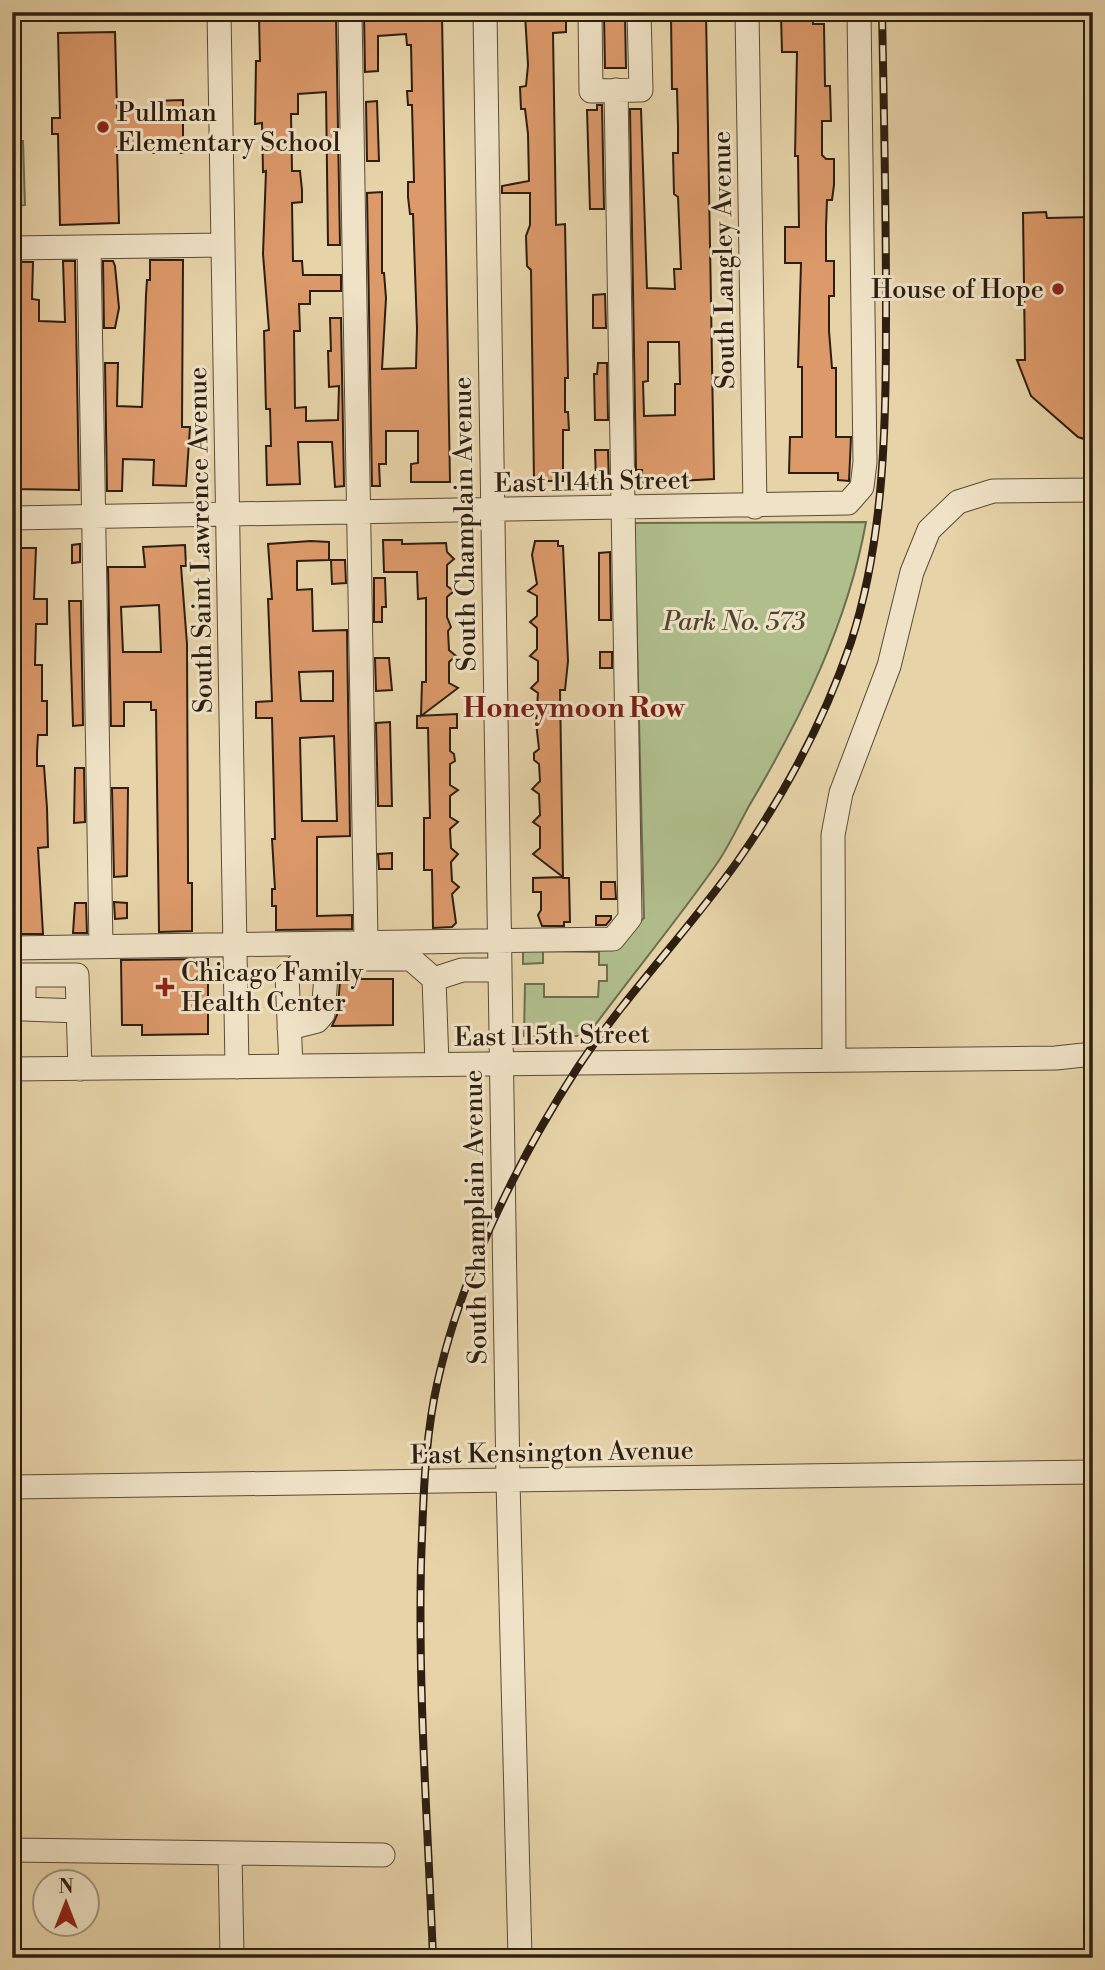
<svg xmlns="http://www.w3.org/2000/svg" width="1105" height="1970" font-family="'Libre Bodoni',serif">
  <style>
    .green { fill: #b0be8c; stroke: #6e6e4e; stroke-width: 2 }
    .building { fill: #dc996a; stroke: #2d1e11; stroke-width: 2; fill-rule: evenodd }
    .lines { fill: none; stroke-linecap: round; stroke-linejoin: round }
    .minor-casing { stroke: #5b4b37; stroke-width: 25 }
    .minor { stroke: #efe2c6; stroke-width: 23 }
    .rail-casing { stroke: #2d1e11; stroke-width: 8 }
    .rail { stroke: #efe2c6; stroke-width: 5; stroke-dasharray: 16; stroke-linecap: butt }
    .poi-dot { fill: #8f2418; stroke: #efe2c6; stroke-width: 2.5 }
    .labels { text-anchor: middle; stroke-width: 6; stroke-linejoin: round; paint-order: stroke }
    .poi-label { font-size: 26px; fill: #2d1e11; stroke: #efe2c6; text-anchor: start }
    .street-label { font-size: 26px; fill: #2d1e11; stroke: #efe2c6 }
    .park-label { font-size: 26px; font-style: italic; fill: #4e4630; stroke: #efe2c6 }
    .neighbourhood-label { font-size: 28px; font-weight: bold; fill: #7a1f14; stroke: #efe2c6 }
  </style>
  <rect width="100%" height="100%" fill="#e6d3a8"/>
  <filter id="stains"><feTurbulence type="fractalNoise" baseFrequency=".00286" numOctaves="4"/><feColorMatrix values="0 0 0 0 .2 0 0 0 0 .09 0 0 0 0 .02 0 0 0 .5 -.17"/></filter>
  <radialGradient id="worn" r=".72"><stop offset=".6" stop-color="#630" stop-opacity="0"/><stop offset="1" stop-color="#630" stop-opacity=".3"/></radialGradient>
  <path class="green" d="M12,141h11l2,64 -13,1z
    M866,522c-18,101 -65,196 -117,284 -10,18 -19,38 -31,56 -41,59 -88,115 -131,174h-63l1,-52h19v13h54l1,-16h8v-16h-8v-13l-56,-1v12l-20,1v-21h93l28,-25 -10,-395z"/>
  <path class="building" d="M674,12h32l8,467 -72,4v-13h-6l-6,-361h11l6,179 28,1 -1,-20h7l-3,-72 -4,-3 -1,-41h5v-25l-1,-39h-5l-1,-73h3zM648,342h31l1,42h-5v31l-31,1 -1,-34 5,-1z
    M336,13l4,232h-12l-2,-153 -28,2v20h-7l1,57h8l2,19v12l-10,1 1,58h9l1,14h38v16h-31v13h-11l1,27h-6l1,77 11,-1v14l32,-1 1,-34 -10,1 -1,-36h3l-1,-33h11l3,168 -9,1 -3,-45h-34l2,42 -33,1 -1,-39h5l-1,-37h-4l-2,-78 5,-1 -6,-76 3,-83 -3,1 -1,-49 -7,1 1,-63h4l-1,-44z
    M364,13l78,2 8,467h-39v-18l7,-1v-32h-32v33h-7l1,22h-8l-5,-293 15,-1v81h2l2,25 -4,71 34,-1 1,-39 -4,-115h-3l-2,-17v-15h6l-2,-77h-4l-1,-14h5l-1,-46h-4l-1,-11 -28,2v35l-13,1z
    M566,13v19l-13,1 3,192 9,-1 3,154h-3v34h3l1,18h-6v51h-29l-3,-211 -4,-4 -1,-30 4,-11v-32h-28v-7l27,-5 -1,-47 -3,-25h-4l-1,-22 6,-1 2,-21 -3,-51z
    M604,15h21l1,53h-21z
    M781,15h32v9h11l1,62h5l1,35h-9v34l4,4h8v26l-2,15h-5l-1,27v34h8v35h-5v35l3,37h4v69h15l-2,44 -11,-1v-7h-49l1,-36h12v-70h-4l3,-104h-16v-36h14l-1,-71h-3l2,-104h-15z
    M115,32l2,76h35v-7l31,-1v53h-30v-7l-36,1 2,76 -59,2 -2,-91h-6v-16h8l-2,-85z
    M377,101l2,60h-12l-1,-59z
    M597,105h5l2,104h-14l-3,-99h10z
    M1046,212l1,6 46,-1v225l-15,-5 -47,-41 -14,-36h8l-2,-147z
    M150,260h33l-1,167h8l-4,59 -33,-1 1,-25 -31,-1 -1,32h-15l-2,-128h13l-1,43 25,1 4,-112 1,-15h3z
    M63,261h12l4,229 -67,-1v-227h21l-1,37 7,1v21l26,1z
    M103,261h10l2,5 4,42 -4,20h-11z
    M605,294l1,34h-13v-33z
    M598,363h9l1,57h-13l-1,-46h3z
    M595,450h13l1,32h-13z
    M383,540h19v4l44,-1 1,9 7,7 -7,6v21l7,5 -7,6v20l4,10 -3,4 1,19 7,6 -7,6v21l9,5 -37,28 1,-34h4v-84l-8,1 -1,-27h-33z
    M311,541l18,1v18l-32,1v29l15,-1 1,42 34,-1 3,206 -33,1v79l35,-1v14l-76,1v-24h-4v-17h3l-3,-50h3l-3,-121h-16v-16l16,-1 -4,-102h4l-4,-55zM333,671v30h-32l-2,-29zM334,736l3,85h-35l-2,-83z
    M535,541h23v5h5l5,115 -3,29h-5l3,188h6l1,44h-6v4h-22l-4,-11 3,-5v-18h-8v-14l30,-1 -30,-23 7,-6v-21l-7,-5 7,-7 -1,-21 -7,-5 8,-8 -1,-17 -5,-4v-7l5,-4 -3,-27 2,-29 -7,-5 7,-7v-20l-8,-5 7,-7v-21l-7,-6 7,-6v-20l-9,-5 9,-7 -5,-29z
    M80,544v18l-8,1v-18z
    M185,545l1,21h-5l6,78 1,218v21h4v48l-33,1 -3,-222h-5v-8h-27v24h-13l-3,-159h37l-2,-20zM159,605l2,47h-38l-2,-45z
    M12,548h24l-2,51h13v25h-11l-1,41h7v36h5v34h-9l-1,17v14h7l3,42 1,39 -10,1 5,86h-31z
    M610,552l1,68h-12v-67z
    M331,560h14l1,23 -14,1z
    M374,578h11l1,29h-4v15h-8z
    M69,601h12l2,124 -10,1z
    M600,652h12v16h-12z
    M375,658h14l3,32 -16,1z
    M457,714v14h-7v23l4,3 1,7 -5,3v21l8,5 -8,6v21l8,5 -8,7 1,19 7,6 -7,8 1,19 7,6 -7,7 4,29 -4,4 -19,1 -1,-58h-8v-52h6l-2,-90h-11v-12z
    M390,722l2,84h-14l-2,-83z
    M75,768h9l1,54 -11,1z
    M112,788h16l-1,88 -13,1z
    M392,853v16h-13l-1,-15z
    M601,882h14l1,17h-15z
    M114,902l13,1v15l-12,1z
    M75,903h11l1,30h-14z
    M596,916h15v3l-5,6h-10z
    M208,959v75l-66,1v-10h-20l-1,-65z
    M347,973h14v6h32v46l-61,1 5,-11 3,-33 7,-2z"/>
  <g class="lines">
    <g class="minor-casing">
      <path id="minor" d="M219,12l18,1055
        M350,12l16,930
        M485,12l23,1469 12,477
        M590,12l1,79 50,-1 -2,-78
        M747,12l8,495
        M89,247l12,699
        M12,248l211,-3
        M12,518l836,-15 14,-16 3,-25 -6,-450
        M12,948l601,-9 17,-21 -14,-828
        M434,979l28,-9h37
        M78,1011l-54,-2v-34h53c1,31 2,62 3,94
        M289,1028l28,-7 6,-7 3,-38 14,-17
        M834,1060l-1,-225 8,-42 48,-127 23,-94 17,-42 29,-28 35,-11 100,-1
        M291,1066l-4,-91 18,-16h106l23,20 3,85
        M12,1069l1044,-11 37,-4
        M12,1487l1081,-15
        M12,1850l371,5
        M230,1853l2,105"/>
    </g>
    <use href="#minor" class="minor"/>
    <g class="rail-casing">
      <path id="rail" d="M433,1958c-5,-131 -15,-263 -12,-394 2,-56 3,-110 13,-165 22,-114 81,-235 144,-332 48,-72 109,-135 159,-205 48,-68 87,-141 114,-220 35,-108 35,-227 35,-339 0,-97 -2,-194 -4,-291"/>
    </g>
    <use href="#rail" class="rail"/>
  </g>
  <g class="poi-dot">
    <circle cx="103" cy="127" r="7"/>
    <circle cx="1058" cy="289" r="7"/>
    <path d="M161.5 976.5h7v7h7v7h-7v7h-7v-7h-7v-7h7z"/>
  </g>
  <g class="labels">
    <g class="poi-label">
      <text x="117" y="121">Pullman<tspan x="117" dy="30">Elementary School</tspan></text>
      <text x="1044" y="298" text-anchor="end">House of Hope</text>
      <text x="181" y="981">Chicago Family<tspan x="181" dy="30">Health Center</tspan></text>
    </g>
    <g class="street-label">
      <text transform="translate(723 260) rotate(-91)" y="9">South Langley Avenue</text>
      <text transform="translate(592 481) rotate(-1)" y="9">East 114th Street</text>
      <text transform="translate(464 524) rotate(-91)" y="9">South Champlain Avenue</text>
      <text transform="translate(200 540) rotate(-91)" y="9">South Saint Lawrence Avenue</text>
      <text transform="translate(552 1035) rotate(-1)" y="9">East 115th Street</text>
      <text transform="translate(475 1217) rotate(-91)" y="9">South Champlain Avenue</text>
      <text transform="translate(552 1452) rotate(-1)" y="9">East Kensington Avenue</text>
    </g>
    <g class="park-label">
      <text x="734" y="630">Park No. 573</text>
    </g>
    <g class="neighbourhood-label">
      <text x="574" y="717">Honeymoon Row</text>
    </g>
  </g>
  <rect width="1105" height="1970" fill="none" stroke="#e6d3a8" stroke-width="42"/>
  <rect x="14" y="14" width="1077" height="1942" fill="none" stroke="#2d1e11" stroke-width="3.5"/>
  <rect x="21" y="21" width="1063" height="1928" fill="none" stroke="#2d1e11" stroke-width="2"/>
  <g transform="translate(66 1903)"><circle r="33" fill="#efe2c6" stroke="#a1947e" stroke-width="2"/>
  <path d="M0-5L12 26L0 18L-12 26Z" fill="#8f2418"/>
  <text y="-10" font-size="19" font-weight="bold" text-anchor="middle" fill="#2d1e11">N</text>
  </g>
  <rect width="100%" height="100%" filter="url(#stains)"/>
  <rect width="100%" height="100%" fill="url(#worn)"/>
</svg>
